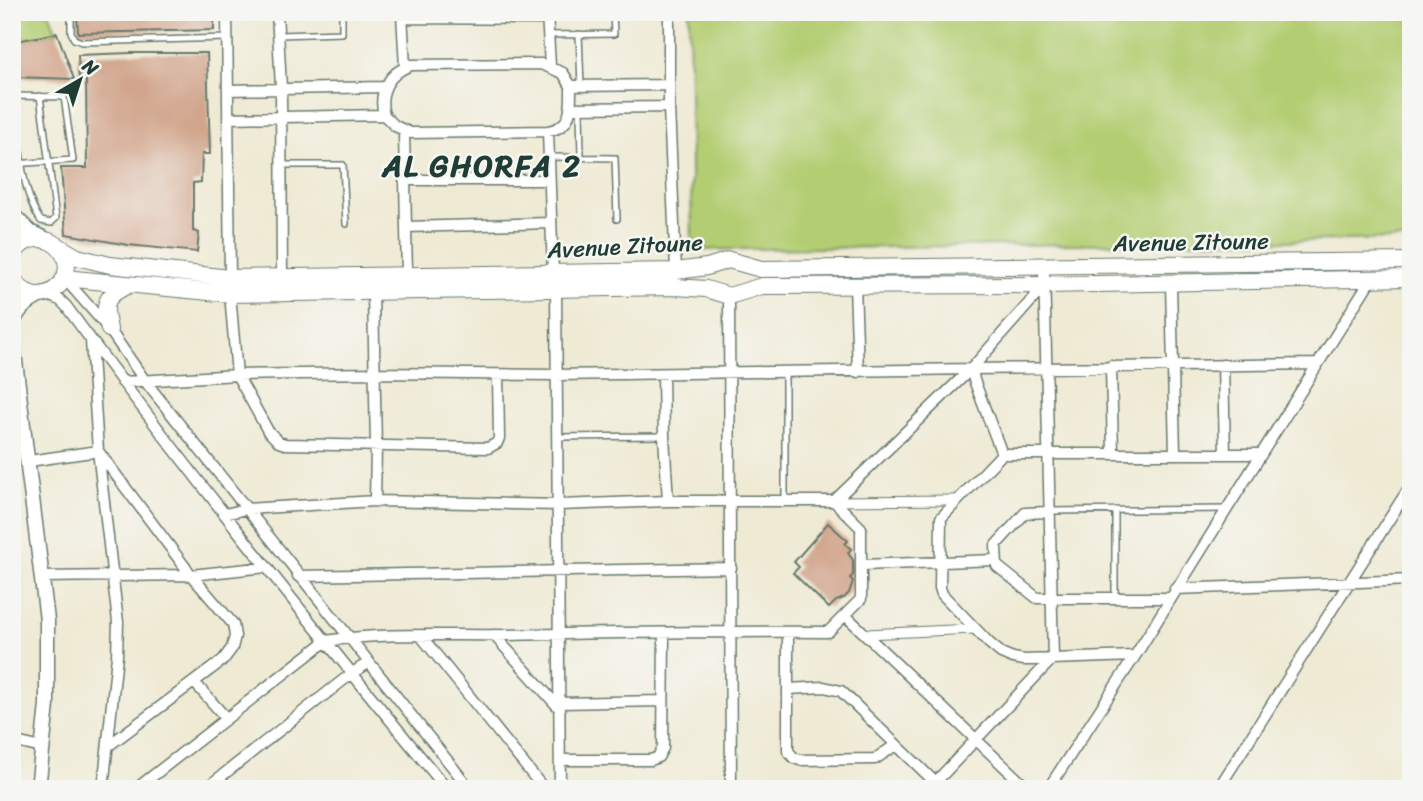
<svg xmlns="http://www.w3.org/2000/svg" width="1423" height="801" font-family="Sriracha,sans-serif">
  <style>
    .green { fill: #b3cd72; stroke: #698553; stroke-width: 2 }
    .building { fill: #d1a58c }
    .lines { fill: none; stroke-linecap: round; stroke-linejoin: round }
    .service-casing { stroke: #687a6c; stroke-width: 8 }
    .pedestrian-casing { stroke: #687a6c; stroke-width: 11 }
    .minor-casing { stroke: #687a6c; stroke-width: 13 }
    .tertiary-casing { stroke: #687a6c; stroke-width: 17 }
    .secondary-casing { stroke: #687a6c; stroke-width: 18 }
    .service { stroke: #fff; stroke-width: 5 }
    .pedestrian { stroke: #fff; stroke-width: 9 }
    .minor { stroke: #fff; stroke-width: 10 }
    .tertiary { stroke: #fff; stroke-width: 14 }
    .secondary { stroke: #fff; stroke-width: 16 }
    .labels { text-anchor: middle; stroke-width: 5; stroke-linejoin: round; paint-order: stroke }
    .street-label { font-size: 23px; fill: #1f3d34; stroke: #f6f6f2 }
    .district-label { font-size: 30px; font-weight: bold; letter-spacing: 2px; fill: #1f3d34; stroke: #f6f6f2 }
  </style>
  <rect width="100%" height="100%" fill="#f6f6f2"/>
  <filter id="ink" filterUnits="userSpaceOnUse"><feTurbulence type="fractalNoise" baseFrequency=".0143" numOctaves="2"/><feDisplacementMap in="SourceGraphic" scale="14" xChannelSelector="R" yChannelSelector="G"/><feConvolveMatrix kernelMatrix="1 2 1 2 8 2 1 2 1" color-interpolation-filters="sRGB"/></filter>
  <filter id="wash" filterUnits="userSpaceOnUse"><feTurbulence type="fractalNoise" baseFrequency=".00686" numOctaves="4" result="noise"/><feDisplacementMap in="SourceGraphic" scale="28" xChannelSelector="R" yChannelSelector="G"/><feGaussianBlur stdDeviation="1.57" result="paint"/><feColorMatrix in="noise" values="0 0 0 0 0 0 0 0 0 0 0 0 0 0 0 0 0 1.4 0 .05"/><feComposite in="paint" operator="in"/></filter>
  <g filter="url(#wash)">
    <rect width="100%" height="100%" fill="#efead4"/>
    <path class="green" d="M12,12h37l8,21 -45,9z
      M689,12h722v227l-719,11z"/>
    <g id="blocks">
      <path class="building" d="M112,12l102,1v17l-136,3 -1,-18z
        M57,33l17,46 -62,-2v-35z
        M131,53h76l3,101h-8l-1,28 -8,1v48l6,2 -2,19 -69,-7 -62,-11 -5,-66h26l-1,-88 -7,-1 -1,-24z
        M828,523l20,18 -3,3 6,5 -3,4 5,7v15l-3,3 3,3 -4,12 -5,5 -8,3 -7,7 -36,-35 6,-6 -5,-5z"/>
    </g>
  </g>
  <g filter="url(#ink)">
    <use href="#blocks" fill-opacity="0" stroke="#687a6c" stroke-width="2"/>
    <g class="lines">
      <g class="service-casing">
        <path id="service" d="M71,12v20l3,7 8,3 146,-4
          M579,34l2,52
          M279,35l63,-2v-21
          M548,35l66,-1 -1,-22
          M14,96c5,37 5,94 27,125l10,2 5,-5 -16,-122
          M580,108l1,49
          M550,157l65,1 2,61
          M12,164l61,-4 -9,-63 -51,-1
          M281,165h62l3,59
          M785,372v130
          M556,437l108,-1
          M1115,510v87
          M1051,511l175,-2"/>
      </g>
      <g class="pedestrian-casing">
        <path id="pedestrian" d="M834,501l123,-1
          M866,634l108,-5"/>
      </g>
      <g class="minor-casing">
        <path id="minor" d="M227,12l3,266
          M277,12l4,76 1,190
          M669,12v95l7,164
          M547,13l3,53
          M402,14l3,53
          M402,18l146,1
          M228,90l157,-3
          M571,108l98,-1
          M384,115c-6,-22 4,-42 27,-50l130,-1 22,9 8,13
          M229,118l155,-3 11,11 16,7 137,-2c25,-4 23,-24 23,-45l98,-1
          M404,131l3,145
          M548,131l5,142
          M404,180h145
          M406,227l144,-4
          M65,279l44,50 36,52 325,408
          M1171,283l4,170
          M855,285l3,87
          M556,288l4,501
          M373,293l3,154 -1,54
          M45,294l15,6 6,6c121,165 250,325 381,483
          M230,294l7,81 31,56 11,11 6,2 203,4 9,-5 2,-5 -1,-63
          M729,296l2,493
          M91,340l7,111 20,171 -1,34 -14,133
          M1223,365l2,88
          M1111,366l2,87
          M972,368l2,12 28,74
          M663,374l1,62 4,65
          M122,382l115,-7 137,-2 181,2 762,-11
          M29,461l69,-10 93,124 42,49 2,12 -3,12 -9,12 -115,86
          M1048,512l-23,1 -29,32 1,21 40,32h134
          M225,514l21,-5 129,-8 184,4 109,-4h166l138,-133 73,-83
          M862,565l134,-5
          M298,576l433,-8
          M42,577l149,-2 76,-8
          M1175,589l236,-9
          M846,616l182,173
          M788,632v119l6,7 6,2 75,-1 21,-14
          M494,635l66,74
          M421,636l123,153
          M1135,656l-111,4 -11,-2 -12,-5 -12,-10 -47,-49 -2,-6 1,-70 61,-64h258
          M194,682l32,36
          M788,689l36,-2 17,4 101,98
          M560,703l102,-2
          M12,741l30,7
          M560,760h91l7,-3 5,-9 1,-114
          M136,789l190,-148c59,-9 121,-5 181,-6 107,-2 214,-4 321,-3l33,-33v-71l-27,-27
          M205,789l146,-115 17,-11
          M929,789l124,-131 -9,-391
          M1048,789l87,-133 236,-377
          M1218,789l193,-304"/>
      </g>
      <g class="tertiary-casing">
        <path id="tertiary" d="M12,214l18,18 15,7
          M12,326c5,-17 14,-23 29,-31
          M12,337l35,283v85l-9,84"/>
      </g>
      <g class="secondary-casing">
        <path id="secondary" d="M55,244l22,13 33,8 120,13 446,-7 31,-4 22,-7 32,9 650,-8
          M12,258c5,-11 14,-19 26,-19 7,0 15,3 20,8 29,29 -21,73 -46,30
          M64,278l166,16 446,-7 30,2 23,7 33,-10 283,-1 366,-7
          M109,329c-6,-26 -5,-33 20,-44"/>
      </g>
      <use href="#service" class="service"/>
      <use href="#pedestrian" class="pedestrian"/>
      <use href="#minor" class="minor"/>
      <use href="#tertiary" class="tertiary"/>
      <use href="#secondary" class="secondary"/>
    </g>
  </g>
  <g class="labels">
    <g class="street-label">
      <text transform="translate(1191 242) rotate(-1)" y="8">Avenue Zitoune</text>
      <text transform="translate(625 246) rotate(-3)" y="8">Avenue Zitoune</text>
    </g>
    <g class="district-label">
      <text x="482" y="176">AL GHORFA 2</text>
    </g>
  </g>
  <rect width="1423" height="801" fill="none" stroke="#f6f6f2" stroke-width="42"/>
  <g transform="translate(80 80) rotate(39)" stroke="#f6f6f2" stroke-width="5" paint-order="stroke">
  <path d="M0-5L12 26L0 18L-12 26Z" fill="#1f3d34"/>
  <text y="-10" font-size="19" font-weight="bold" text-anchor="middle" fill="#1f3d34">N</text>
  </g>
</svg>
